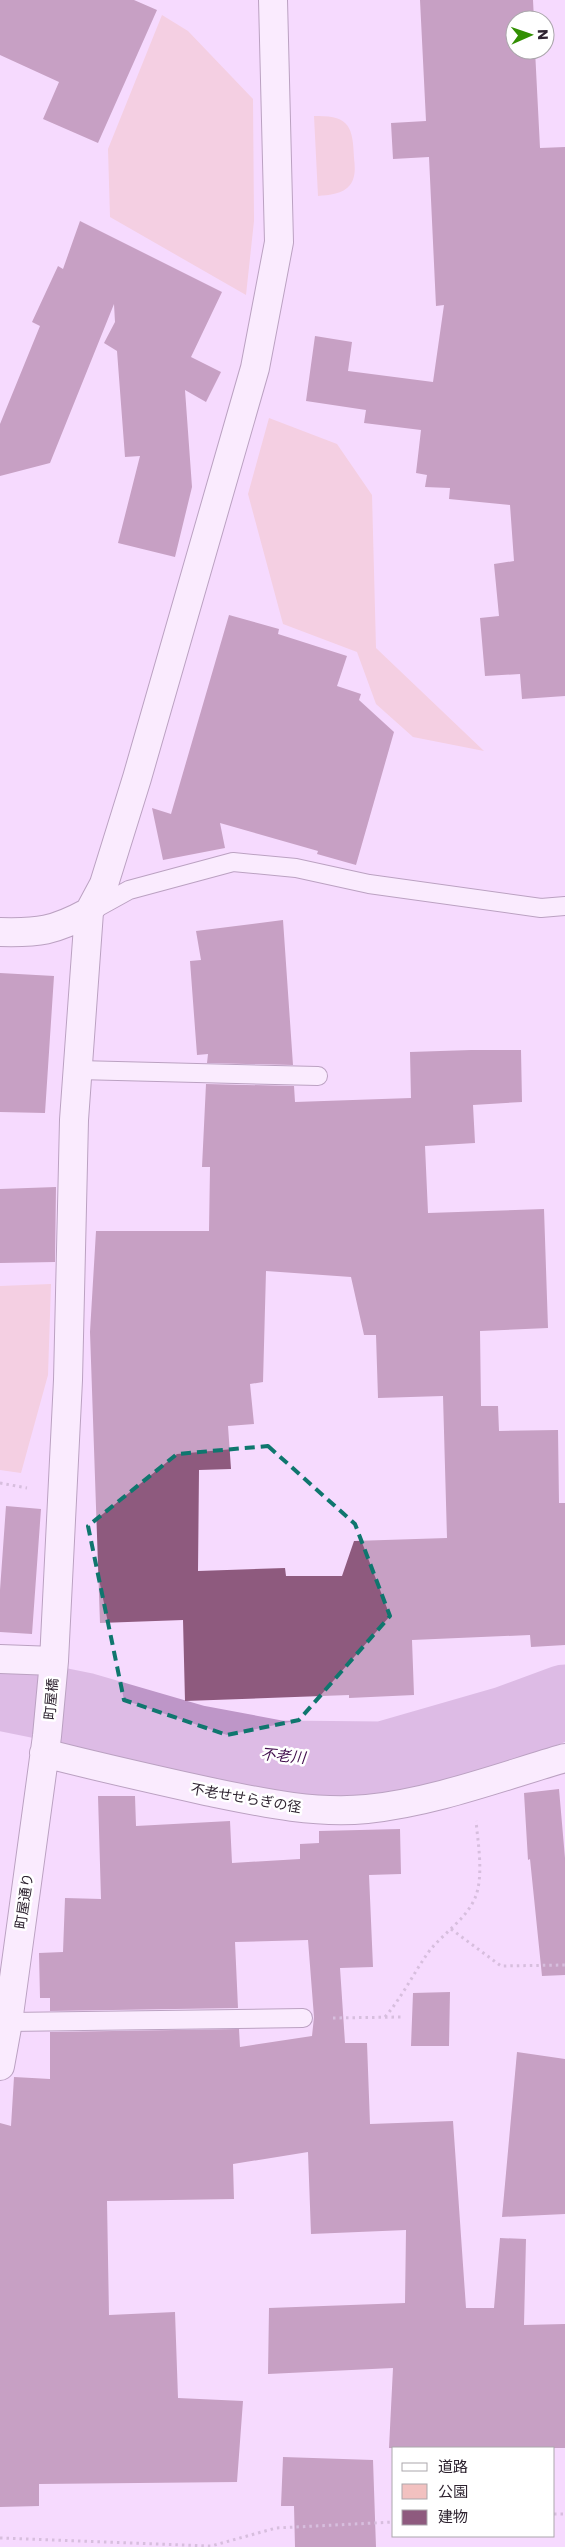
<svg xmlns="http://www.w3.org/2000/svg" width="565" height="2547" font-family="Poppins,'Noto Sans JP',sans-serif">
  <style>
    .green { fill: #f2c1c0 }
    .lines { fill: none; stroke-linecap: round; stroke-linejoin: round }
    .river { stroke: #be96c8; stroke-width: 75 }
    .building { fill: #8e5a7e; fill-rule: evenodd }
    .service-casing { stroke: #745c7a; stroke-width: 20 }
    .minor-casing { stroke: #745c7a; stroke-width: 30 }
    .path { stroke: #b29cb8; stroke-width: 3; stroke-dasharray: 2.5 4; stroke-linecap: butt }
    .service { stroke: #fff; stroke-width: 18 }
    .minor { stroke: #fff; stroke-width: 28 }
    .marked { fill: none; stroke: #0f766e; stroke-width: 4; stroke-dasharray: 10 6; stroke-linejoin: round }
    .labels { text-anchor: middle; stroke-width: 5; stroke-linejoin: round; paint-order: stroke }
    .street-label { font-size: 14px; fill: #2e2330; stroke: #fff }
    .water-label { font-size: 15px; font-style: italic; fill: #43104e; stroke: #fff }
  </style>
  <rect width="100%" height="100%" fill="#f6dafe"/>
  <path class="green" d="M162,15l26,16 65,68 1,122 -8,74 -136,-78 -2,-68z
    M314,116c35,-1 39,10 40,42 1,9 2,19 -4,27 -7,9 -21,10 -32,11z
    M269,418l68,26 35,51 4,153 108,103 -71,-14 -37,-33 -19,-52 -74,-28 -35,-130z
    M51,1284l-3,91 -27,98 -21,-3v-184z"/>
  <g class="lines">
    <path class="river" d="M0,1693l84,17 110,32 85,16 104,1 125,-36 57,-21"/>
  </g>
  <path class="building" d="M0,0h134l23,10 -59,133 -55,-24 16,-37 -59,-27z
    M420,0h113l1,20h-19v30h20l5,98 25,-1v549l-43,3 -2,-25 -35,2 -5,-58 19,-2 -5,-52 20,-3 -4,-56 -61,-6 1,-11 -25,-1 2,-12 -11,-2 5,-43 -57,-7 2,-13 -60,-9 9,-65 37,6 -4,29 85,11 11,-77 -8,1 -7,-149 -36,2 -2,-36 35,-2z
    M80,221l142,71 -31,65 30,15 -15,30 -21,-12 7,97 -17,70 -57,-14 22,-87 -15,1 -8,-106 -13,-8 11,-21 -1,-18 -64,159 -50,13v-52l40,-98 -8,-4 26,-56 5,3z
    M229,615l50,14 -1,5 69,22 -10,30 24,8 -2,6 35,32 -38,133 -39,-11 1,-3 -98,-28 5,25 -62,12 -11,-52 19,6z
    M283,920l10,145 -86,-2 1,-9 -11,1 -7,-94 11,-1 -5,-29z
    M0,973l54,3 -9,137 -45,-1z
    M471,1050h50l1,52 -49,3 2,38 -50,3 3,67 116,-4 4,119 -68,3 1,75h17l1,25 59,-1 1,73h6v142l-34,2 -1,-12 -118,5 2,55 -65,3v-3l-164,6 -2,-81 -83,3 -10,-291 6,-101h113l1,-64h-8l4,-83 88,2 1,16 116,-4 -1,-46zM266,1271l85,6 13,58h12l2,63 65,-2 4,142 -93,3 -12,35h-56l-1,-8 -87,3 1,-101 32,-1 -3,-43 26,-2 -4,-40 13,-2z
    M56,1187l-1,75 -55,1v-74z
    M6,1506l35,3 -9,125 -32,-2v-42z
    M559,1789l6,69v117l-23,1 -12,-117 -2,1 -4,-67z
    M98,1796h37l1,30 94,-5 2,42 68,-4v-15l19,-1v-12l81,-2 1,45 -32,1 4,92 -33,1 5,75h22l3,81 83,-3 13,187h28l6,-70 26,1 -2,86 41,-1v124h-176l4,-80 -125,6 1,-66 136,-5 1,-73 -95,4 -3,-82 -75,12 1,35 -127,2 2,114 66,-3 3,86 65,3 -6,81 -198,2v22l-39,1v-384l11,3 3,-49 36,2v-47l189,-3 1,18 72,-11 2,-19 -6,-77 -73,2 3,66 -188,3v-13h-10l-1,-45 24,-1 2,-54 36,1z
    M450,1992l-1,54h-38l2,-53z
    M517,2052l48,7v155l-63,3z
    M283,2457l90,3 3,87h-81l-1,-41h-13z"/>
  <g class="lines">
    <g class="service-casing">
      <path id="service" d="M91,911l38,-21 104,-28 63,6 73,16 172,24 24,-2
        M78,1070l240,6
        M8,2022l295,-4"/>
    </g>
    <g class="minor-casing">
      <path id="minor" d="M0,932c39,1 54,-1 89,-20
        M0,1659l54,2
        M44,1753c54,14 108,26 162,38 54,11 106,23 161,18 67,-7 133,-32 198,-51
        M0,2066l8,-44 39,-286 7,-75 14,-281 6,-260 15,-208 15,-28 33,-106 118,-410 24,-126 -6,-242"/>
    </g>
    <path class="path" d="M0,1483l27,5
      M451,1929l50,37 64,-1
      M385,2017c18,-21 29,-45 45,-67 14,-17 36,-31 45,-52 9,-21 3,-55 1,-77
      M333,2018l69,-1
      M554,2514h11
      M0,2538l211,8 65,-18 118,-6"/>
    <use href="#service" class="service"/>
    <use href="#minor" class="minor"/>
  </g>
  <path d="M0 0H565V2547H0ZM268,1446l87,78 35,92 -91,104 -72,15 -103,-35 -36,-174 89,-72z" fill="#f6dafe" fill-opacity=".55" fill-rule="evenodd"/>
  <path class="marked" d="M268,1446l87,78 35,92 -91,104 -72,15 -103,-35 -36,-174 89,-72z"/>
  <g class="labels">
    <g class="street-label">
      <text transform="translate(51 1699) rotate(-85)" y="5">町屋橋</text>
      <text transform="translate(246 1798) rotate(10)" y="5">不老せせらぎの径</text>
      <text transform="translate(24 1901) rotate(-82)" y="5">町屋通り</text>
    </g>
    <g class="water-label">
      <text transform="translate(283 1756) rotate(5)" y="5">不老川</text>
    </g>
  </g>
  <rect x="392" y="2447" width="162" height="90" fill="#ffffff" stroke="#aba7ac"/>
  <rect x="402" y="2463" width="25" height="8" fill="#ffffff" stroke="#aba7ac"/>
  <text x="438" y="2472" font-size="15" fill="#2e2330">道路</text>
  <rect x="402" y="2484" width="25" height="15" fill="#f2c1c0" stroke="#aba7ac"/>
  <text x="438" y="2497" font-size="15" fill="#2e2330">公園</text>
  <rect x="402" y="2510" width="25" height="15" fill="#8e5a7e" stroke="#aba7ac"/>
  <text x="438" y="2522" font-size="15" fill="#2e2330">建物</text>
  <g transform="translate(530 35) rotate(88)"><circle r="24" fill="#ffffff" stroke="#aba7ac"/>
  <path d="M0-4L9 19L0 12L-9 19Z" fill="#328f03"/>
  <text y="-8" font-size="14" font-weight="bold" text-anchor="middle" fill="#2e2330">N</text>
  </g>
</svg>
